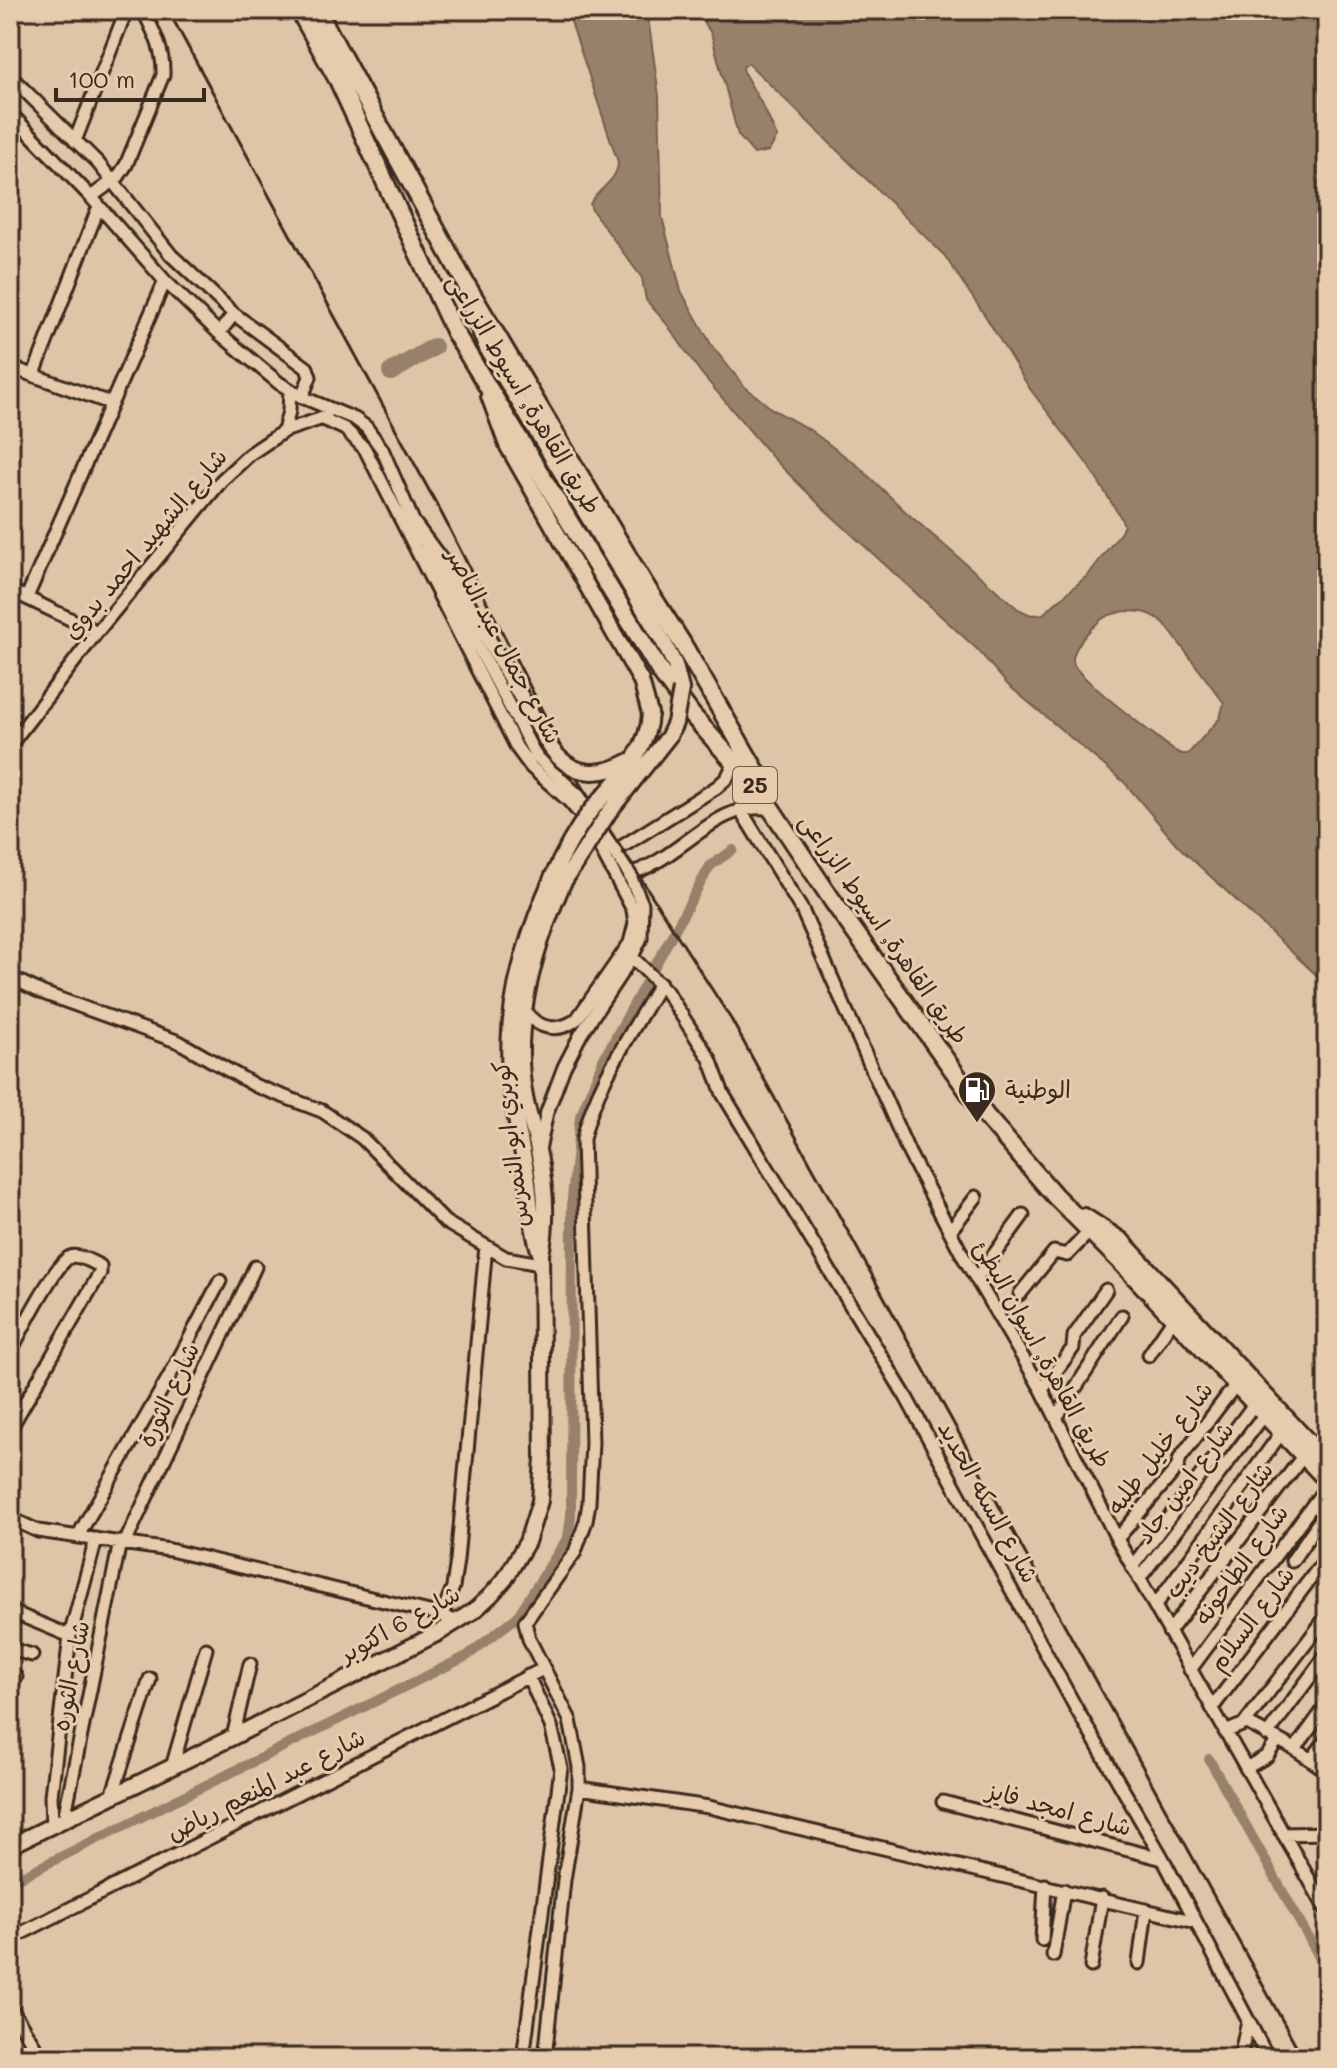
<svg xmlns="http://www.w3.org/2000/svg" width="1337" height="2068" font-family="Mali,'Playpen Sans Arabic',sans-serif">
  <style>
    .water { fill: #98816b; stroke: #735e4c; stroke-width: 2; fill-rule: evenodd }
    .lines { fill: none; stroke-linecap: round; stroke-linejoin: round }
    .canal { stroke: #98816b; stroke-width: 10 }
    .river { stroke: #98816b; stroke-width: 18 }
    .minor-casing { stroke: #3b2a1e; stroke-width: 17 }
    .major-casing { stroke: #3b2a1e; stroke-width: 20 }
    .highway-casing { stroke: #3b2a1e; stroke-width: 22 }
    .minor { stroke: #e6cbad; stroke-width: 11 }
    .major { stroke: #e6cbad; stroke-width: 14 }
    .highway { stroke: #e6cbad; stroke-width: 16 }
    .rail { stroke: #3b2a1e; stroke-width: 3 }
    .major-bridge-casing { stroke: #3b2a1e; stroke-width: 20; stroke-linecap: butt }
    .major-bridge { stroke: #e6cbad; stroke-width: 14 }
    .labels { text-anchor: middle; stroke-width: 6; stroke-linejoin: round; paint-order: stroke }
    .shield { fill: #e6cbad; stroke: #6e5a49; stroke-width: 2 }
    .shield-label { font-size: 22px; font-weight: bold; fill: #3b2a1e }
    .street-label { font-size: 24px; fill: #3b2a1e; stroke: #e6cbad }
    .poi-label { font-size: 24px; fill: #3b2a1e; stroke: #e6cbad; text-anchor: start }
  </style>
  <rect width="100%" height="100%" fill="#dfc5a7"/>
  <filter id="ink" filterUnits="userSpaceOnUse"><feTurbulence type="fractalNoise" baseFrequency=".0125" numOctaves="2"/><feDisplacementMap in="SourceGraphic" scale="16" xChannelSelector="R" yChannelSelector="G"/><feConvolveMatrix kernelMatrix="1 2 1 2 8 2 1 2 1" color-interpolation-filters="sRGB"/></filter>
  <g filter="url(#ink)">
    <path class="water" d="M567,10h80l12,86 3,121 19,74 31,55 32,40 28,23 38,21 48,36 49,47 111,96 13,6 12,-1 45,-39 33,-43 3,-7 -3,-7 -33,-53 -58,-76 -46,-75 -40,-59 -196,-192 -5,4 1,6 21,37 12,27 -8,14 -15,3 -16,-19 -27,-102 -16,-23h632v975l-149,-139 -53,-63 -117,-98 -30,-35 -156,-143 -49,-49 -72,-85 -35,-50 -20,-23 -4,-22 -50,-68 -2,-6c8,-16 28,-23 28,-42zM1125,611c16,0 26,1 39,12l60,80 -4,15 -32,36h-7l-8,-4c-19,-16 -90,-68 -99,-85 -6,-14 18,-38 28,-46 6,-5 15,-6 23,-8z"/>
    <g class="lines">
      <path class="canal" d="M1209,1759l118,212
        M10,1882l457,-226 50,-39 51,-80 3,-21 1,-318 8,-81 23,-57 107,-194 23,-16"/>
      <path class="river" d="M391,372l43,-25"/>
      <g class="minor-casing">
        <path id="minor" d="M10,76l88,87 73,92 63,59 73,54 3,9 -8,20
          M10,113l81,84 74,84 54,52 60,50 23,14 53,22 11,8 16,22 35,81
          M75,141l51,-130
          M91,197l27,-20 8,-12 37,-90c1,-25 -9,-43 -20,-65
          M219,333l15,-19
          M10,367l100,36
          M34,374l65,-168
          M321,418l24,11 20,20 152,299 14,19 38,34 17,20 47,89 2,13 -5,20 -53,76c-18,14 -39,11 -52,-8
          M284,431l5,-20 1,-21
          M426,549l110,207 43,40 50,78 13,30 -1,34 -9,19 -51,77 -17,33 -17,45 -8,38
          M10,590l87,42
          M27,597l138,-316
          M10,745l87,-113 125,-152 28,-26 34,-23 42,-14
          M740,809l62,101 107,243 55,105 78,132 75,149 210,372
          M615,851l102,-64 10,-9 7,-15
          M629,874c51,-14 88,-76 143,-65
          M632,957l34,34 44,68 13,35 183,303 170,311 87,151 105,199
          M10,977l33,16 136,49 77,44 66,25 40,27 83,84 61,36 35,6
          M950,1231l26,-34
          M976,1279l47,-64
          M1020,1294l34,-42 13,3 22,-23
          M10,1353c8,-16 46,-91 60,-96 8,-3 22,5 30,9v7l-90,156
          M1149,1355l25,-37
          M1042,1390l31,-42 1,-12 32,-46
          M1056,1418l66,-102
          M10,1518l28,13 132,19 272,65 14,7
          M78,1536l96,-168 46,-87
          M1117,1539l60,-71 3,-10 57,-75
          M125,1543l130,-276
          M1292,1561l35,-51
          M1132,1567l123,-164
          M1139,1579l126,-165
          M1155,1606l127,-174
          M10,1611l60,25
          M442,1615l11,-28 4,-27 29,-314
          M1169,1632l135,-177
          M10,1649l22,6
          M1190,1670l137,-184
          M10,1676l6,1
          M1212,1708l115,-151
          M1245,1723l82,-107
          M1225,1732l22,-9 48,26 32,22
          M1267,1735l60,-81
          M233,1737l17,-73
          M1295,1749l32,-44
          M1311,1760l16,-21
          M172,1767l34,-118
          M1246,1768l21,-12 10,-15
          M579,1788l130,19 487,115
          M112,1796l38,-117
          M943,1802l220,57
          M64,1819l56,-277
          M52,1825l-1,-29 19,-160 26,-97
          M1283,1834l44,-1
          M10,1939l533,-270
          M1042,1940l3,-55
          M1053,1955l11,-65
          M1139,1963l7,-53
          M1091,1966l11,-68
          M10,2007l32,51
          M523,2058l38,-290 -10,-42 -23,-50
          M545,2058l19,-178 15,-92v-21l-9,-47 -41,-81 -4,-17 50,-70 11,-31 3,-18 3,-61 -9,-303c13,-56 49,-106 77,-156
          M1240,2058l8,-37"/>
      </g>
      <g class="major-casing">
        <path id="major" d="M466,290l5,19 16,40 177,294 11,22 6,24
          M489,396l18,49 134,236 9,33
          M414,525l37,50 95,165
          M540,1253c-10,-27 -9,-55 -14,-83 -6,-32 -14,-64 -16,-96 -5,-67 15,-136 42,-196
          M10,1846l223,-109 207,-105 35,-22 16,-15 14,-16 22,-37 13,-41 3,-43 -2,-204c7,-32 4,-71 -3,-104 -3,-18 -10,-35 -13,-53 -14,-71 10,-150 38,-214"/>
      </g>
      <g class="highway-casing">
        <path id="highway" d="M299,10l39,70 116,251 207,342 31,42 66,74 74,111 153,215 70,81 63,63 209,221
          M317,10l146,269 182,306 37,58 78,135
          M1084,1217l37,24 206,222"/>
      </g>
      <use href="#minor" class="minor"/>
      <use href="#major" class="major"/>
      <use href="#highway" class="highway"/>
      <path class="rail" d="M168,10l275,506 134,263 154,240 572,1039"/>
      <g class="major-bridge-casing">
        <path id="major-bridge" d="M546,740c20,35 49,40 84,21
          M552,878c10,-22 22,-45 37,-65 24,-30 59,-58 61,-99
          M563,883l46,-71 60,-76 6,-13 6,-34"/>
      </g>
      <use href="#major-bridge" class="major-bridge"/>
    </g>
  </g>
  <defs>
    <g id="fuel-pin" transform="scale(2)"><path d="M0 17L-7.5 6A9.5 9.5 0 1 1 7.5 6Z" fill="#3b2a1e" stroke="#e6cbad"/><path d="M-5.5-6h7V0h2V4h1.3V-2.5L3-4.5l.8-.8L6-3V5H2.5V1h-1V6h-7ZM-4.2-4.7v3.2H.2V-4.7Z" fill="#fff"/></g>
  </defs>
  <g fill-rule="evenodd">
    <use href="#fuel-pin" x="977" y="1090"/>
  </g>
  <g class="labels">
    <rect class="shield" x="733" y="767" width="44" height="36" rx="6"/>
    <g class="shield-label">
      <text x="755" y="793">25</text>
    </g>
    <g class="street-label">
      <text transform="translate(524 394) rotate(59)" y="8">طريق القاهرة, اسيوط الزراعى</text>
      <text transform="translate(145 544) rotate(-50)" y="8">شارع الشهيد احمد بدوي</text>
      <text transform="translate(504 646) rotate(62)" y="8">شارع جمال عبد الناصر</text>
      <text transform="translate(884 929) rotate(55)" y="8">طريق القاهرة, اسيوط الزراعى</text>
      <text transform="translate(511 1144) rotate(-97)" y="8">كوبري ابو النمرس</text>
      <text transform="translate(1043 1354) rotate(61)" y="8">طريق القاهرة, اسوان البطئ</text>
      <text transform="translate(169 1395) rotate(-65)" y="8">شارع الثورة</text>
      <text transform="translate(1160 1448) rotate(-53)" y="8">شارع خليل طلبه</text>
      <text transform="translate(1185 1483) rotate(-53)" y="8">شارع امين جاد</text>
      <text transform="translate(988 1502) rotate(61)" y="8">شارع السكه الحديد</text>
      <text transform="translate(1219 1530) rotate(-53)" y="8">شارع الشيخ ديب</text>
      <text transform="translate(1241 1565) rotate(-54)" y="8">شارع الطاحونه</text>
      <text transform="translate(1252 1619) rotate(-53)" y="8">شارع السلام</text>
      <text transform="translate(400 1624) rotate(-29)" y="8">شارع 6 اكتوبر</text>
      <text transform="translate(71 1676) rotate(-79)" y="8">شارع الثوره</text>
      <text transform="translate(266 1785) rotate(-27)" y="8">شارع عبد المنعم رياض</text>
      <text transform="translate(1059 1809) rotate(15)" y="8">شارع امجد فايز</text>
    </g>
    <g class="poi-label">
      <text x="1005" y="1098">الوطنية</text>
    </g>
  </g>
  <rect width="1337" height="2068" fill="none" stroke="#e6cbad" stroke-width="40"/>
  <rect x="20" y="20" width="1297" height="2028" fill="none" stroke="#3b2a1e" stroke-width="3" filter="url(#ink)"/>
  <path d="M56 88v12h148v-12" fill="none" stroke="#3b2a1e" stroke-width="4"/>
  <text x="68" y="88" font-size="24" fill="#3b2a1e" stroke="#e6cbad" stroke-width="6" paint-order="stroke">100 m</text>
</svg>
